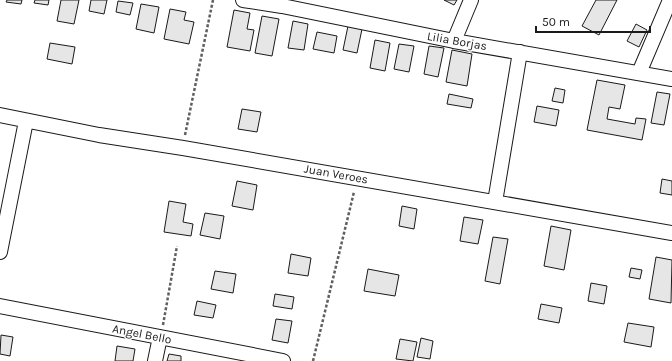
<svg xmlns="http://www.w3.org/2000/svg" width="672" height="361" font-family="Karla,sans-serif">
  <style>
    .building { fill: #e6e6e6; stroke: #1a1a1a }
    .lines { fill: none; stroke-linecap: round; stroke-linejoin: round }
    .street-casing { stroke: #1a1a1a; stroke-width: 16 }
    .path { stroke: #5f5f5f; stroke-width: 2.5; stroke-dasharray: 3 2; stroke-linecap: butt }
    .street { stroke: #fff; stroke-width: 14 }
    .labels { text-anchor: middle; stroke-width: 3; stroke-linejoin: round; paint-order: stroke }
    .street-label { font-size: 12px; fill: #1a1a1a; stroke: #fff }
  </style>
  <rect width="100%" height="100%" fill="#fff"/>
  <path class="building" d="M7,0h15l-1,4 -15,-2z
    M35,0h14l-1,5 -14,-2z
    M61,0h18l-5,24 -17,-3z
    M91,0h16l-3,14 -15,-3z
    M444,0h13l-3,5z
    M596,0h21l-18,35 -17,-9z
    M118,1l15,2 -3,12 -14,-3z
    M141,4l18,3 -5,26 -18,-4z
    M170,9l16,3 -2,8 10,2 -5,22 -25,-5z
    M234,10l16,3 -3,16 7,1 -4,21 -23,-4z
    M262,16l17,3 -7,37 -17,-3z
    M293,21l15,3 -4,26 -16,-2z
    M636,24l11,6 -8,17 -12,-6z
    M348,26l14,3 -5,24 -14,-3z
    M317,32l20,4 -3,17 -21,-4z
    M375,40l15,3 -5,28 -15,-3z
    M50,43l25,4 -3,17 -25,-5z
    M399,44l15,2 -5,26 -15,-3z
    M429,46l15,2 -6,29 -14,-3z
    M452,50l20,4 -5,32 -21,-4z
    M597,80l28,5 -5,24 -11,-2 -2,12 28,5 1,-6 10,1 -4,21 -55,-10z
    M555,88l10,2 -2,13 -11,-2z
    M657,92l13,2 -6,31 -13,-2z
    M449,94l24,5 -2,9 -24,-4z
    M537,106l22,4 -3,16 -22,-4z
    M242,109l19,3 -4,20 -19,-3z
    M662,179l10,2v14l-12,-2z
    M237,181l20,4 -4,25 -21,-4z
    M169,201l17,3 -3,18 10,2 -2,12 -27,-4z
    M402,206l15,3 -3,20 -15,-3z
    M205,213l19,3 -4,23 -20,-4z
    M464,217l19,3 -5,24 -18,-3z
    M551,226l20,4 -7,40 -20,-4z
    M493,237l15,2 -8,45 -15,-3z
    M291,254l20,4 -3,18 -20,-3z
    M656,257l16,3 -1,43 -22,-4z
    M631,268l11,2 -2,9 -11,-2z
    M368,269l31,6 -4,21 -31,-5z
    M215,271l21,3 -3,19 -22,-4z
    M591,283l16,3 -3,18 -16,-3z
    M275,294l19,3 -2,12 -19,-3z
    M197,301l19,4 -3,13 -19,-3z
    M541,304l21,4 -3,15 -21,-4z
    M276,319l16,2 -4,22 -16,-3z
    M628,323l26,4 -3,20 -27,-5z
    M1,335l12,2 -3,19 -10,-2z
    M421,338l12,3 -3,18 -13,-2z
    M400,339l17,3 -4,19 -17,-2z
    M117,346l18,3 -2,12h-18z
    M169,354l12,2v5h-14z"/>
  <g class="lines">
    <g class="street-casing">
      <path id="street" d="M243,0l39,6 172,35 218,38
        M454,41l17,-41
        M639,73l31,-73
        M0,115l99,20 84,13 489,85
        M495,202l25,-150
        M0,252l26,-131
        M0,306l283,55
        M155,361l5,-24"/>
    </g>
    <path class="path" d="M185,135l28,-135
      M163,325l14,-79
      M313,361l41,-169"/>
    <use href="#street" class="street"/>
  </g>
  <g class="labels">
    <g class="street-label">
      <text transform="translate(457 41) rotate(10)" y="4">Lilia Borjas</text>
      <text transform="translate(336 174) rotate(10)" y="4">Juan Veroes</text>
      <text transform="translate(142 334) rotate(11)" y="4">Angel Bello</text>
    </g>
  </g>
  <path d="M536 26v6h114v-6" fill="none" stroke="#1a1a1a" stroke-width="2"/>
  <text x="542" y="26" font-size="12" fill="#1a1a1a" stroke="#ffffff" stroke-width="3" paint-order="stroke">50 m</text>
</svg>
